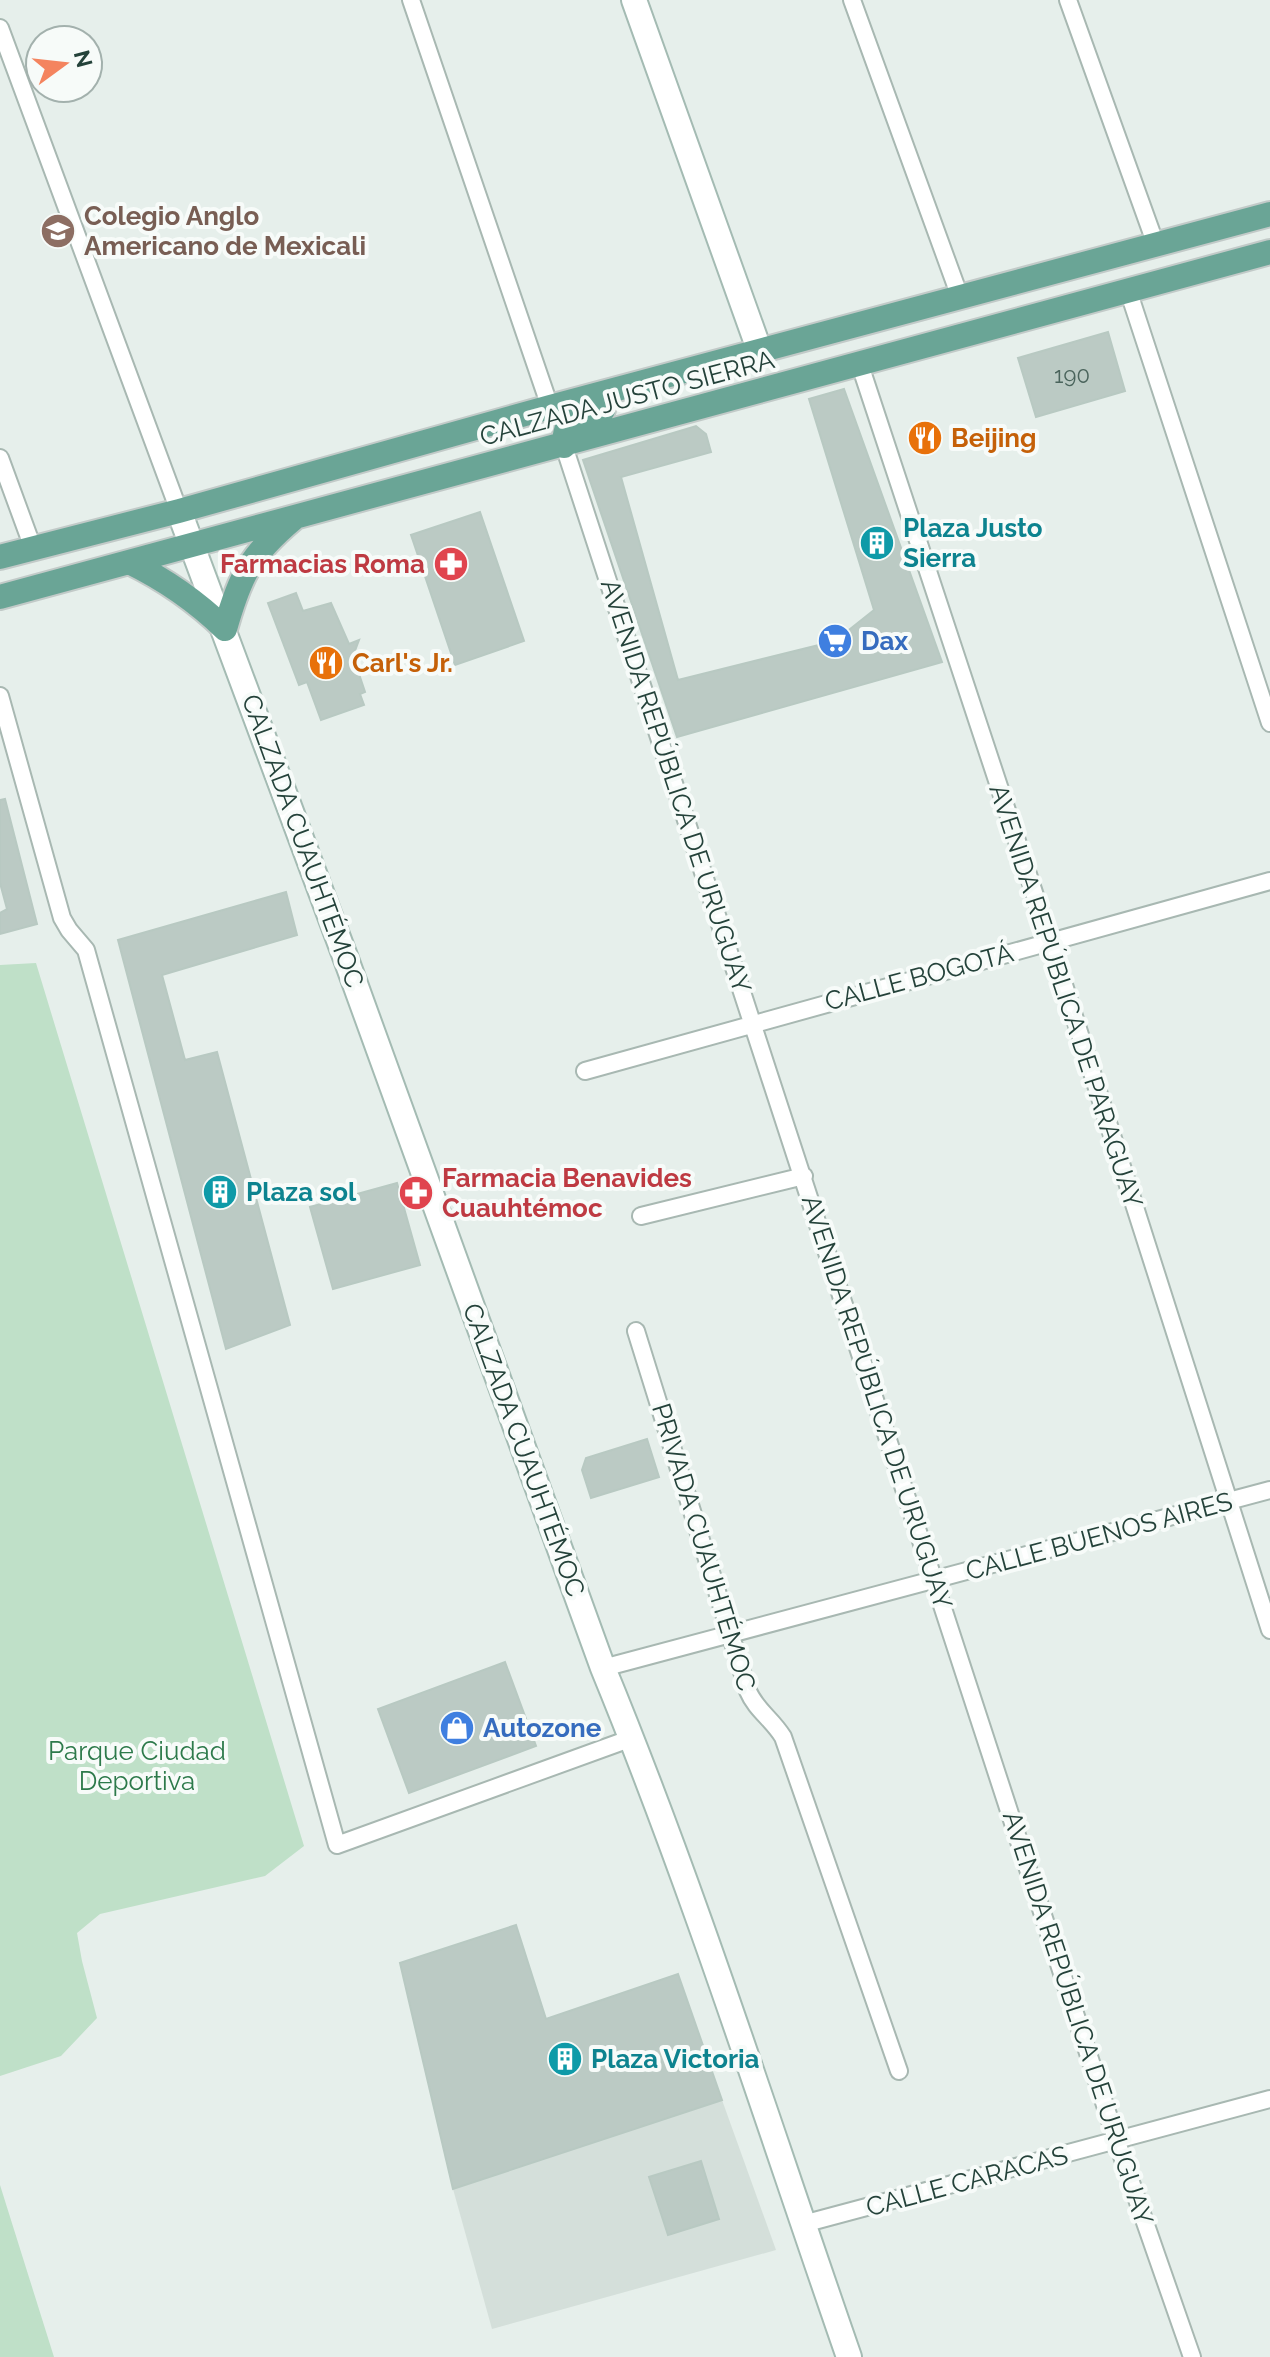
<svg xmlns="http://www.w3.org/2000/svg" width="1270" height="2357" font-family="Raleway,sans-serif">
  <style>
    .built { fill: #d4dfda }
    .green { fill: #bfe0c8 }
    .building { fill: #bbcac4; stroke: #b8c9c2; stroke-width: 2 }
    .lines { fill: none; stroke-linecap: round; stroke-linejoin: round }
    .street-casing { stroke: #a8b8b2; stroke-width: 20 }
    .secondary-casing { stroke: #a4bbb3; stroke-width: 28 }
    .primary-casing { stroke: #c2cac8; stroke-width: 28 }
    .street { stroke: #fff; stroke-width: 16 }
    .secondary { stroke: #fff; stroke-width: 24 }
    .primary { stroke: #6aa596; stroke-width: 24 }
    .labels { text-anchor: middle; stroke-width: 8; stroke-linejoin: round; paint-order: stroke }
    .number-label { font-size: 22px; fill: #4a645c }
    .education-label { font-size: 26px; font-weight: bold; fill: #785e54; stroke: #f7fbf9; text-anchor: start }
    .street-label { font-size: 26px; fill: #24423a; stroke: #f7fbf9 }
    .food-label { font-size: 26px; font-weight: bold; fill: #c56008; stroke: #f7fbf9; text-anchor: start }
    .culture-label { font-size: 26px; font-weight: bold; fill: #0d838f; stroke: #f7fbf9; text-anchor: start }
    .health-label { font-size: 26px; font-weight: bold; fill: #be3a42; stroke: #f7fbf9; text-anchor: end }
    .shop-label { font-size: 26px; font-weight: bold; fill: #366cbe; stroke: #f7fbf9; text-anchor: start }
    .park-label { font-size: 26px; fill: #2d7a4b; stroke: #f7fbf9 }
  </style>
  <rect width="100%" height="100%" fill="#e6efeb"/>
  <path class="built" d="M722,2100l54,150 -284,79 -39,-140z"/>
  <path class="green" d="M36,963l268,883 -39,30 -165,38 -23,19 5,28 15,57 -36,38 -61,20v-1111z
    M0,2185l54,172h-54z"/>
  <path class="building" d="M1108,332l17,59 -89,26 -18,-59z
    M844,389l98,273 -265,75 -94,-277 113,-34 10,8 5,18 -90,25 57,203 157,-39 39,-31 -65,-211z
    M480,512l44,129 -69,24 -44,-130z
    M296,593l7,18 28,-8 18,41 10,-4 -6,16 12,36 -5,2 4,11 -43,15 -14,-38 -8,3 -31,-82z
    M5,799l32,125 -37,10v-21l7,-4 -7,-26v-83z
    M286,892l11,43 -135,40 23,85 32,-8 73,273 -64,24 -108,-409z
    M397,1183l23,82 -87,24 -23,-82z
    M647,1439l12,38 -68,21 -9,-28 4,-12z
    M505,1662l31,84 -127,47 -31,-84z
    M516,1925l30,94 132,-45 44,126 -269,89 -53,-226z
    M701,2161l18,58 -51,16 -19,-58z"/>
  <g class="lines">
    <g class="street-casing">
      <path id="street" d="M411,0l139,407
        M852,0l108,297
        M1068,0l88,245
        M0,28l179,483
        M1128,290l142,433
        M859,362l191,579 220,689
        M564,446l553,1696 75,215
        M0,458l33,90
        M0,696l62,222 7,12 17,20 251,895 295,-107
        M585,1071l685,-190
        M641,1216l163,-40
        M636,1331l112,360c8,19 24,28 35,46l116,334
        M603,1668l667,-178
        M803,2224l467,-125"/>
    </g>
    <g class="secondary-casing">
      <path id="secondary" d="M634,0l126,352
        M179,511l167,448 257,709c93,226 166,459 246,689"/>
    </g>
    <g class="primary-casing">
      <path id="primary" d="M564,446c0,-30 14,-29 39,-36
        M0,557l179,-46 371,-104 720,-193
        M129,562c37,18 66,38 96,67 15,-53 25,-74 68,-110
        M0,597l1270,-345"/>
    </g>
    <use href="#street" class="street"/>
    <use href="#secondary" class="secondary"/>
    <use href="#primary" class="primary"/>
  </g>
  <defs>
    <g id="school-disc" transform="scale(1.8)"><circle r="9.5" fill="#8d6e63" stroke="#f7fbf9"/><path d="M0-5L7-2L0 1L-7-2ZM-4 1L0 2.5L4 1V4Q0 6-4 4Z" fill="#fff"/></g>
    <g id="restaurant-disc" transform="scale(1.8)"><circle r="9.5" fill="#e8710a" stroke="#f7fbf9"/><path d="M-5-6h1v4h1v-4h1v4h1v-4h1v5L-1.5 .5V6h-2V.5L-5-1ZM5-6V6H3V1.5H1.5Q1.5-4 5-6Z" fill="#fff"/></g>
    <g id="building-disc" transform="scale(1.8)"><circle r="9.5" fill="#0f9aa8" stroke="#f7fbf9"/><path d="M-4-6H4V6H1V3H-1V6H-4ZM-2.5-4.3h1.7v1.8h-1.7ZM.8-4.3h1.7v1.8H.8ZM-2.5-1h1.7V.8h-1.7ZM.8-1h1.7V.8H.8Z" fill="#fff"/></g>
    <g id="pharmacy-disc" transform="scale(1.8)"><circle r="9.5" fill="#e0444e" stroke="#f7fbf9"/><path d="M-2-6h4v4h4v4h-4v4h-4v-4h-4v-4h4Z" fill="#fff"/></g>
    <g id="supermarket-disc" transform="scale(1.8)"><circle r="9.5" fill="#3f7fe0" stroke="#f7fbf9"/><path d="M-6-5.5h2.5l.6 2H6L4.5 2H-2.5L-4.4-4H-6ZM-1.5 3.2a1.3 1.3 0 1 0 .1 0ZM3 3.2a1.3 1.3 0 1 0 .1 0Z" fill="#fff"/></g>
    <g id="shop-disc" transform="scale(1.8)"><circle r="9.5" fill="#3f7fe0" stroke="#f7fbf9"/><path d="M-5-2.5h2.3a2.7 3.5 0 0 1 5.4 0H5L5.5 6h-11ZM-1.5-2.5h3a1.5 2.3 0 0 0-3 0Z" fill="#fff"/></g>
  </defs>
  <g fill-rule="evenodd">
    <use href="#school-disc" x="58" y="231"/>
    <use href="#restaurant-disc" x="925" y="438"/>
    <use href="#building-disc" x="877" y="543"/>
    <use href="#pharmacy-disc" x="451" y="564"/>
    <use href="#supermarket-disc" x="835" y="641"/>
    <use href="#restaurant-disc" x="326" y="663"/>
    <use href="#building-disc" x="220" y="1192"/>
    <use href="#pharmacy-disc" x="416" y="1193"/>
    <use href="#shop-disc" x="457" y="1728"/>
    <use href="#building-disc" x="565" y="2059"/>
  </g>
  <g class="labels">
    <g class="number-label">
      <text x="1072" y="383">190</text>
    </g>
    <g class="education-label">
      <text x="84" y="225">Colegio Anglo<tspan x="84" dy="30">Americano de Mexicali</tspan></text>
    </g>
    <g class="street-label">
      <text transform="translate(627 398) rotate(-15)" y="9">CALZADA JUSTO SIERRA</text>
      <text transform="translate(676 786) rotate(72)" y="9">AVENIDA REPÚBLICA DE URUGUAY</text>
      <text transform="translate(303 841) rotate(70)" y="9">CALZADA CUAUHTÉMOC</text>
      <text transform="translate(919 977) rotate(-15)" y="9">CALLE BOGOTÁ</text>
      <text transform="translate(1066 996) rotate(72)" y="9">AVENIDA REPÚBLICA DE PARAGUAY</text>
      <text transform="translate(877 1402) rotate(72)" y="9">AVENIDA REPÚBLICA DE URUGUAY</text>
      <text transform="translate(524 1450) rotate(70)" y="9">CALZADA CUAUHTÉMOC</text>
      <text transform="translate(1099 1536) rotate(-15)" y="9">CALLE BUENOS AIRES</text>
      <text transform="translate(704 1547) rotate(73)" y="9">PRIVADA CUAUHTÉMOC</text>
      <text transform="translate(1078 2018) rotate(72)" y="9">AVENIDA REPÚBLICA DE URUGUAY</text>
      <text transform="translate(967 2181) rotate(-15)" y="9">CALLE CARACAS</text>
    </g>
    <g class="food-label">
      <text x="951" y="447">Beijing</text>
      <text x="352" y="672">Carl's Jr.</text>
    </g>
    <g class="culture-label">
      <text x="903" y="537">Plaza Justo<tspan x="903" dy="30">Sierra</tspan></text>
      <text x="246" y="1201">Plaza sol</text>
      <text x="591" y="2068">Plaza Victoria</text>
    </g>
    <g class="health-label">
      <text x="425" y="573">Farmacias Roma</text>
      <text x="442" y="1187" text-anchor="start">Farmacia Benavides<tspan x="442" dy="30">Cuauhtémoc</tspan></text>
    </g>
    <g class="shop-label">
      <text x="861" y="650">Dax</text>
      <text x="483" y="1737">Autozone</text>
    </g>
    <g class="park-label">
      <text x="137" y="1760">Parque Ciudad<tspan x="137" dy="30">Deportiva</tspan></text>
    </g>
  </g>
  <g transform="translate(64 64) rotate(75)"><circle r="38" fill="#f7fbf9" stroke="#a3b1ad" stroke-width="2"/>
  <path d="M0-6L14 30L0 20L-14 30Z" fill="#f4845f"/>
  <text y="-12" font-size="22" font-weight="bold" text-anchor="middle" fill="#24423a">N</text>
  </g>
</svg>
